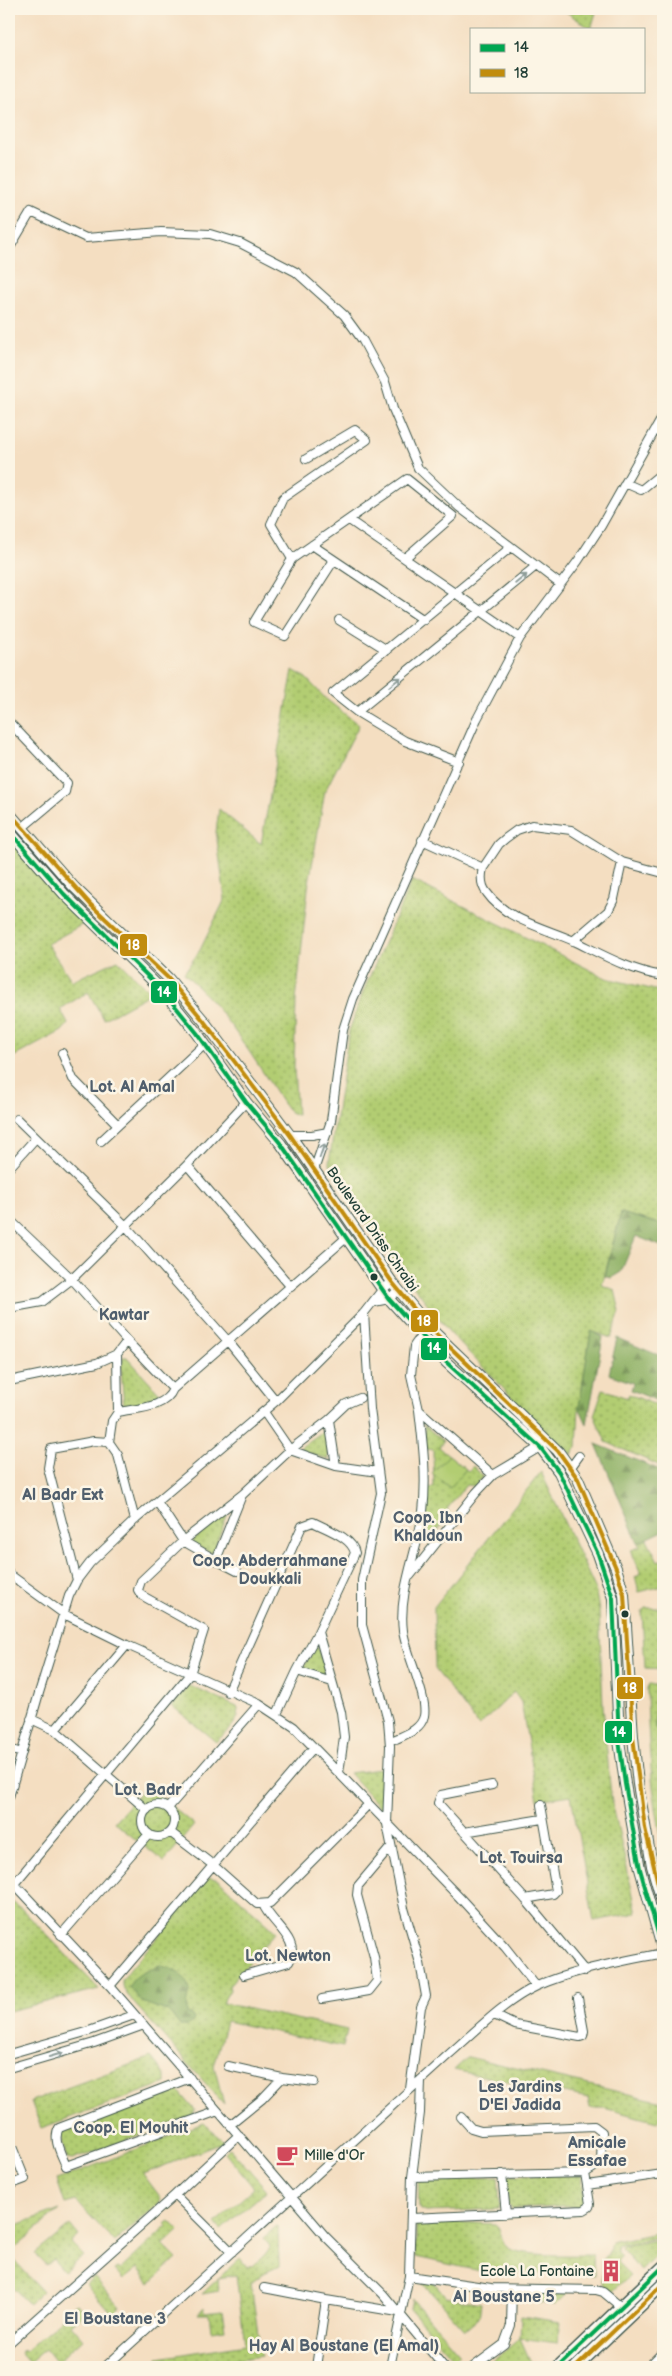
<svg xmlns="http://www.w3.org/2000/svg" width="672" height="2376" font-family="'Balsamiq Sans',sans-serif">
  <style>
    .grass { fill: url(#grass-dots); stroke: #688553 }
    .forest { fill: url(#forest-firs); stroke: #56764c }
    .pitch { fill: #b2cd72; stroke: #688553 }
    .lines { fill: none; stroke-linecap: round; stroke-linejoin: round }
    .minor-casing { stroke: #3f5549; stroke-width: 10 }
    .secondary-casing { stroke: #3f5549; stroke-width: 12 }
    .primary-casing { stroke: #3f5549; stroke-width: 14 }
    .minor { stroke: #fff; stroke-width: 8 }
    .secondary { stroke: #fff; stroke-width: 10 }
    .primary { stroke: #fff; stroke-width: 11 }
    .bus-1-casing { stroke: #fcf5e5; stroke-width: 8 }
    .bus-2-casing { stroke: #fcf5e5; stroke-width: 8 }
    .bus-1 { stroke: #00a651; stroke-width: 4 }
    .bus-2 { stroke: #c18c0d; stroke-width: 4 }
    .oneway { stroke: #8f9e9a }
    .bus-dot { fill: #1f3d34; stroke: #fcf5e5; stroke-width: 2 }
    .labels { text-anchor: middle; stroke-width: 5; stroke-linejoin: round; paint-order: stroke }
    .street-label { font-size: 14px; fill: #1f3d34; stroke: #fcf5e5 }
    .poi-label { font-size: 14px; fill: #1f3d34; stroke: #fcf5e5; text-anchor: start }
    .quarter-label { font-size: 16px; font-weight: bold; fill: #505f6d; stroke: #fcf5e5 }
    .line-badge { stroke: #fcf5e5; stroke-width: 2 }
    .badge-label { font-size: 14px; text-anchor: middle; font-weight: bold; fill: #fff }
  </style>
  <defs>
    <pattern id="grass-dots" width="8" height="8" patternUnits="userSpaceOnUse" patternTransform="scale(1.25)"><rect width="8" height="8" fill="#b2cd72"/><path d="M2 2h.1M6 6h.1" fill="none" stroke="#90a85e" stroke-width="1.8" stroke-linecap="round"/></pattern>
    <pattern id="forest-firs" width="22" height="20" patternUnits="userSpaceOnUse" patternTransform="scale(1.25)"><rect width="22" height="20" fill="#8db064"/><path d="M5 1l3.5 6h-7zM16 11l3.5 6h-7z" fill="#739053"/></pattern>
  </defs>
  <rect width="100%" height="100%" fill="#fcf5e5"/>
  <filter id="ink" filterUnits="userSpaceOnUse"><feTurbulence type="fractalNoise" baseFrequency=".02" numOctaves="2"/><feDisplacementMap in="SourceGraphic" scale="10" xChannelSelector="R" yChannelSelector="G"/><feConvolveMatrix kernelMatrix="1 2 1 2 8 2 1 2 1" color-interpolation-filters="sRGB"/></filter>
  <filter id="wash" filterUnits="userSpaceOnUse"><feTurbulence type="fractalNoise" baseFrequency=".0096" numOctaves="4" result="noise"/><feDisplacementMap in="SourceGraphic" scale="20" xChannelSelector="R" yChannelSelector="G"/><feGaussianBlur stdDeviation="1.12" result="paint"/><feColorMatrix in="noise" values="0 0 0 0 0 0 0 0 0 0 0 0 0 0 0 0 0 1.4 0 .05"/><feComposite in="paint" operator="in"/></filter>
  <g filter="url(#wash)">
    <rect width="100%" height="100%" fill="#f4dec1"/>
    <path class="grass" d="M562,9h35l-6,20z
      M293,670l13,8 20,21 33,26 -34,66 -17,97 -12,112 -2,67 3,48 -5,-1 -6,-6c-31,-48 -60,-96 -102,-135l16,-23 25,-51 -9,-67 3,-23 42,35z
      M9,838l76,85 -38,21 25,37 46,-21 33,33 -47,26 -16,-27 -28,17 8,15 -6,7 -49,26 -1,21 -3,12z
      M412,880l194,98 57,14v233l-42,-12 -19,72 13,5 5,22 -9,26 -20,-7 -12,76 -2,40 -5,8 -21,-17 -101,-105 -85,-110 -36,-60 20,-132 14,-39z
      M123,1357h4l36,40 -2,3 -37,7 -3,-39z
      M603,1389l24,9 2,-4 34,14v59l-57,-25 -12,-27z
      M424,1425l19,16 -4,6 29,24 5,-5 10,11 -8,9 -9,-1 -19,24 3,5 -15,21 -7,4 -7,-6 7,-44 6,-2 -1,-37 -7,-1z
      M326,1429l3,31 -29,-10 1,-3z
      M541,1472l54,116 4,22 4,96 8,91 26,116 -43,8 -23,-126 -33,5 -17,-98 -7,-10 -35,34 -44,-57 -1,-62z
      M228,1514l-16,39 -19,-9v-4z
      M647,1539l11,22 5,-2v27l-24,6 -4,-15 6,-3 -10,-24 9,-3 -2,-4z
      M645,1608h18v61l-18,-1 -3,-56z
      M317,1645l9,28 -3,3 -19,-7v-3z
      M649,1685h7l-1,43 8,2v114c-12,-51 -15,-103 -16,-155z
      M190,1686l47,21c7,12 -13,27 -21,35l-44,-36z
      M381,1769l4,38 -3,2 -33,-36z
      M146,1785l48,40 -30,37 -50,-40z
      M209,1877l10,3 57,52 -47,53 1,5 -8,13 125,27 -4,17 -117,-26 -12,45 10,38 -91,-102 -11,-16v-6l10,-13z
      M9,1900l14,10 76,79 -90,22z
      M151,2057l15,19v7l-125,45 -10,-27z
      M468,2057l195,45v14l-6,6 -53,-14h-14l-2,-10 -134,-28z
      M177,2089l18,21 -2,5 -121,45 -5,-1 -7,-24 2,-4z
      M204,2123l20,19 -81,32 18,24 -2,5 -44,39 -39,-41 -11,3 -8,-24z
      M230,2148l37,42 -46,40 -6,-7 39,-35 -30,-36z
      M582,2175l2,31 -72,3 -4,-4 -2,-29z
      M498,2177l2,28 -2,4 -73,3 -6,-3 -1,-29z
      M60,2209l-51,44v-25z
      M416,2220l79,4c8,5 4,17 12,23 11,10 69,8 86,8l1,20 -110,-3 -68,-15z
      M170,2221l9,9 -16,15 14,14 -27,24 -12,-15 -15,12 -9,-10 3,-2 3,2 47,-44 -1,-2z
      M70,2225l9,11 -8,7 13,13 -20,16 -11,-13 -7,6 -11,-11z
      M278,2225l1,41 -15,7 -13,10 10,73 -73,11h-47l19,-2 -1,-7 86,-14 -9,-69 -18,3 1,13 -17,3 38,-36 7,9c11,-4 18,-11 23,-21l-7,-8z
      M662,2232l1,4 -46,10 1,7 4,4 -5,5 13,13 -19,18 -9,-9v-23l7,-8 2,-11z
      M660,2239l3,2v7l-22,23 -20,-22 2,-3z
      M9,2254l33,37 -13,13 -20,-21z
      M94,2277l26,30 -7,8 -27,-31z
      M420,2280l15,3 11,14 35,6 -2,15 -14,12z
      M531,2292h38l-13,13 -25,-3z
      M412,2299l48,55 -6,5 -44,-50z
      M76,2303l10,9 -15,13 12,14 -27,24 -11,-14 -16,13 -9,-10 3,-3 2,2 49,-43 -2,-2z
      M204,2307l1,5 17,-2 3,19 -14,2 -2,-17h-11z
      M521,2316l40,6 -4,21 -37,-5 13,29h-47l34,-29z"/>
    <path class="forest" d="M621,1213l42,12v22l-27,-11 -15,36 -10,6 -6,-2z
      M591,1331l12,6 -16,87 -8,-17z
      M617,1338l46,19v46l-32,-13 2,-7 -24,-9z
      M596,1444l67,27v60l-25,12z
      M656,1685l7,1v44l-8,-2z
      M160,1966c14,2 28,10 29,27 0,7 -3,13 -2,20l5,2 2,5 -7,6h-7l-11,-14 -27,-10 -13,-15c4,-12 19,-17 31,-21z"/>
    <path class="pitch" d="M449,1455l17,14 -16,19 -18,-15z"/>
  </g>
  <g filter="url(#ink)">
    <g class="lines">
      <g class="minor-casing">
        <path id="minor" d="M9,249l22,-37 55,26 75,-6 49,2 30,9 56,29 48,43 19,26 22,41 8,27 25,59 41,39 101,77
          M625,483l16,7 22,-18
          M349,520l171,118
          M312,545l112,75
          M292,559l-21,-35 12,-26 84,-58 -12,-10 -49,29
          M334,560l-49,76 -31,-14 38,-63 115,-80 46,37 -48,42
          M339,620l48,30
          M357,712l179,-146
          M9,722l58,61 -2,9 -43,36
          M459,762l-54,-21 -48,-29 -24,-19 178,-146
          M422,840l61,28c-2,8 -2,18 4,25 19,27 58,35 87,48 29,14 57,30 89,35
          M483,868l16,-24 7,-6 11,-8 15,-5 39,5 51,32 41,11
          M573,941l35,-30 6,-12 8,-37
          M62,1053l11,26 45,46
          M17,1119l108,106 102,115 49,61
          M290,1135h22l16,-3
          M101,1141l104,-97
          M187,1165l104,122
          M9,1168l26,-29
          M314,1170l17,-49 12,-91 10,-31 124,-280 43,-81 58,-77 23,-35 62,-110
          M9,1219l63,60 55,62
          M374,1302l15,-3 9,-9
          M9,1308l33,-6 30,-23 115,-114 59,-63
          M364,1313l6,96 11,84 -19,87v45l26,96 2,25 -3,78 17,84 16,55 6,33 -5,11 -11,82
          M421,1336l-7,10 -3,29 8,35 74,65
          M117,1354l1,58
          M9,1381l88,-18 20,-9 10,-13 46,48
          M264,1412l26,38 46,16 42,6
          M329,1420l7,46
          M109,1442l3,-21 6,-9c18,-4 47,-3 55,-23l173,-151
          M571,1467l8,-11
          M158,1503l25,38 33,19 26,-65
          M216,1560l21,11
          M9,1574l55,40 63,31 132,59 35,23 166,171 45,49 31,39
          M410,1576l66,-83 17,-18 47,-28
          M77,1580l-29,-112 3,-19 43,-8 15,1 9,13 17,65
          M297,1671l35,11
          M228,1692l74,-166 11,-4c13,7 39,15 42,31l-37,79 23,80 3,25 -5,36
          M277,1714l20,-43 21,-39
          M31,1719l24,11 92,80
          M55,1730l72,-85
          M396,1739c11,-5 25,-10 28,-23 4,-19 -18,-62 -21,-85 -5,-40 15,-80 20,-119 4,-35 0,-68 -4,-102
          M9,1749l13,4
          M492,1785l-51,10 -3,8 87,96 60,72
          M9,1797l30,-104 30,-97 8,-16 13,-17 45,-43 141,-119 88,-88 18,-23 10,-8
          M142 1821a16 16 0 1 1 32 0a16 16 0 1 1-32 0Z
          M168,1808l91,-104
          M170,1832l43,33 44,39 13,-1 98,-98
          M464,1832l78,-13
          M9,1878l101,108 120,139 32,-26 20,-21 -54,-12
          M14,1884l176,-210 14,-44 -63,-35 -3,-5 3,-9 42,-40 60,-47 47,-44 39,-30 17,-16 14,-6
          M525,1899l28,-5 3,-3 -15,-86
          M61,1935l88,-101
          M244,1975l45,-13c13,-22 -19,-39 -26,-58
          M110,1986l204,-239
          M322,1999l47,-8 8,-10 -3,-24 -17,-62 1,-9 32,-38
          M494,2015l21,10 65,12 3,-1 1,-5 -6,-33
          M9,2054l80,-23 45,-16
          M9,2068l85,-25 50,-18
          M190,2078l-131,50c-7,12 3,27 7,38l152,-55
          M282,2078l32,4
          M421,2080l-1,33 -8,64 173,-4 16,-10 1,-31 -8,-6 -113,5 -10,-3 -10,-11
          M230,2125l95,111 58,58 61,73
          M9,2139l16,40 -16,6
          M663,2141v10
          M502,2174l4,40
          M587,2185l76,-11
          M411,2218l173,-8 5,-3 1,-3 -5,-31
          M232,2252l-57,-57 64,-60
          M409,2276l3,-99
          M264,2288l62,12
          M9,2343l166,-148
          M105,2367l342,-311c28,-24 56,-54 90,-70 35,-16 88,-25 126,-33
          M316,2367l10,-67 72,12
          M390,2367l19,-91 82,12 105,2 7,2 18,15
          M473,2367l31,-23 7,-19 1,-36
          M648,2367l15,-15"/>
      </g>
      <g class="secondary-casing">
        <path id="secondary" d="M9,813l64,73 95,92 36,43 86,114 102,147 38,46 128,123 20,28 38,89 8,26 9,143 5,47 14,82 11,39
          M9,831l55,63 98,96 35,43 49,69 35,42 108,155 57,63 94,85 19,25 39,82 15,44 6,142 6,44 15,85 23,82"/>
      </g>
      <g class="primary-casing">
        <path id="primary" d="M558,2367l105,-100
          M576,2367l87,-83"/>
      </g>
      <use href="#minor" class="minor"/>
      <use href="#secondary" class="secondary"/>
      <use href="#primary" class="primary"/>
      <g class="bus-1-casing">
        <path id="bus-1" d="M9,831l55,63 98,96 35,43 49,69 35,42 108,155 57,63 94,85 19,25 39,82 15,44 6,142 6,44 15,85 23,82
          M558,2367l105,-100"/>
      </g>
      <g class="bus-2-casing">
        <path id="bus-2" d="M9,812l82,93 77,73 35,42 87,115 102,147 38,46 128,123 20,28 38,89 8,26 9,143 12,91 18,77
          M576,2367l87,-83"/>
      </g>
      <use href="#bus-1" class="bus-1"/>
      <use href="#bus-2" class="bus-2"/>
    </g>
    <defs><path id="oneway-shaft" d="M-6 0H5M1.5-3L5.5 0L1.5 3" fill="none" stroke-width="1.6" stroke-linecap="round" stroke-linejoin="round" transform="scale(1.25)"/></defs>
    <g class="oneway">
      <use href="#oneway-shaft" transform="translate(521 579) rotate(-39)"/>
      <use href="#oneway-shaft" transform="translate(395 682) rotate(-39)"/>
      <use href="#oneway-shaft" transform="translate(322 1151) rotate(-71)"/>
      <use href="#oneway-shaft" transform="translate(56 2055) rotate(-16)"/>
    </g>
  </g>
  <defs>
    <g id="cafe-bare" transform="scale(1.725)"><path d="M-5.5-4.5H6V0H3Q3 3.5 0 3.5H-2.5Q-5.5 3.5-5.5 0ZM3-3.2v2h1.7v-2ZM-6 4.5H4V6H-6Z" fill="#d1495b" stroke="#fcf5e5" stroke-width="2.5" paint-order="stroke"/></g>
    <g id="building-bare" transform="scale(1.725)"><path d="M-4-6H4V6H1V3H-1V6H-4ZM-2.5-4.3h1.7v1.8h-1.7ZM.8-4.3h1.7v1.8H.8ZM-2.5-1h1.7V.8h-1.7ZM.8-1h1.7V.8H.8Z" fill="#d1495b" stroke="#fcf5e5" stroke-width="2.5" paint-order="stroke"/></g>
  </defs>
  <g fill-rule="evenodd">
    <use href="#cafe-bare" x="287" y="2155"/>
    <use href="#building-bare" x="611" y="2271"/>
  </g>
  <g class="bus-dot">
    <circle cx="374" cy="1277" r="4.5"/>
    <circle cx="625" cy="1614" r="4.5"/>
  </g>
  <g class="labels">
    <g class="street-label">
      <text transform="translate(373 1229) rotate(55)" y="5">Boulevard Driss Chraibi</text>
    </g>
    <g class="poi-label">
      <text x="304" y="2160">Mille d'Or</text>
      <text x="594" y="2276" text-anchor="end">Ecole La Fontaine</text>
    </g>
    <g class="quarter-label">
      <text x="132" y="1092">Lot. Al Amal</text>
      <text x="124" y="1320">Kawtar</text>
      <text x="63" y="1500">Al Badr Ext</text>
      <text x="428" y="1523">Coop. Ibn<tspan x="428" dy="18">Khaldoun</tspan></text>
      <text x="270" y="1566">Coop. Abderrahmane<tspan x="270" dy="18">Doukkali</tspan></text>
      <text x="148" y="1795">Lot. Badr</text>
      <text x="521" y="1863">Lot. Touirsa</text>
      <text x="288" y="1961">Lot. Newton</text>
      <text x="520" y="2092">Les Jardins<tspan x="520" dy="18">D'El Jadida</tspan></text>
      <text x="131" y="2133">Coop. El Mouhit</text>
      <text x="597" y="2148">Amicale<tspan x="597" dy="18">Essafae</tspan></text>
      <text x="504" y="2302">Al Boustane 5</text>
      <text x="115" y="2324">El Boustane 3</text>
      <text x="344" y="2351">Hay Al Boustane (El Amal)</text>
    </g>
  </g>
  <g class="line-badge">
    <rect x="119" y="933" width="29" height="24" rx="5" fill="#c18c0d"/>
    <rect x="150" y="980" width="28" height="24" rx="5" fill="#00a651"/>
    <rect x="410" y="1309" width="29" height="24" rx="5" fill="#c18c0d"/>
    <rect x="420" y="1337" width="28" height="24" rx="5" fill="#00a651"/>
    <rect x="616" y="1676" width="28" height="24" rx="5" fill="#c18c0d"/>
    <rect x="604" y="1720" width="29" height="24" rx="5" fill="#00a651"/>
  </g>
  <g class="badge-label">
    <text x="133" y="950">18</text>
    <text x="164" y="997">14</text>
    <text x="424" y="1326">18</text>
    <text x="434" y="1353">14</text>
    <text x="630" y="1693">18</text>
    <text x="619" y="1737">14</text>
  </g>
  <rect width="672" height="2376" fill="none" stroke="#fcf5e5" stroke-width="30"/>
  <rect x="470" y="28" width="175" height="65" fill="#fcf5e5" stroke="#a4ab9e"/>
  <rect x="480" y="44" width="25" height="8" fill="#00a651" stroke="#a4ab9e"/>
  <text x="514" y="52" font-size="15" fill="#1f3d34">14</text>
  <rect x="480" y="69" width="25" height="8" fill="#c18c0d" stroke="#a4ab9e"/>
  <text x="514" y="78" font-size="15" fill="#1f3d34">18</text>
</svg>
